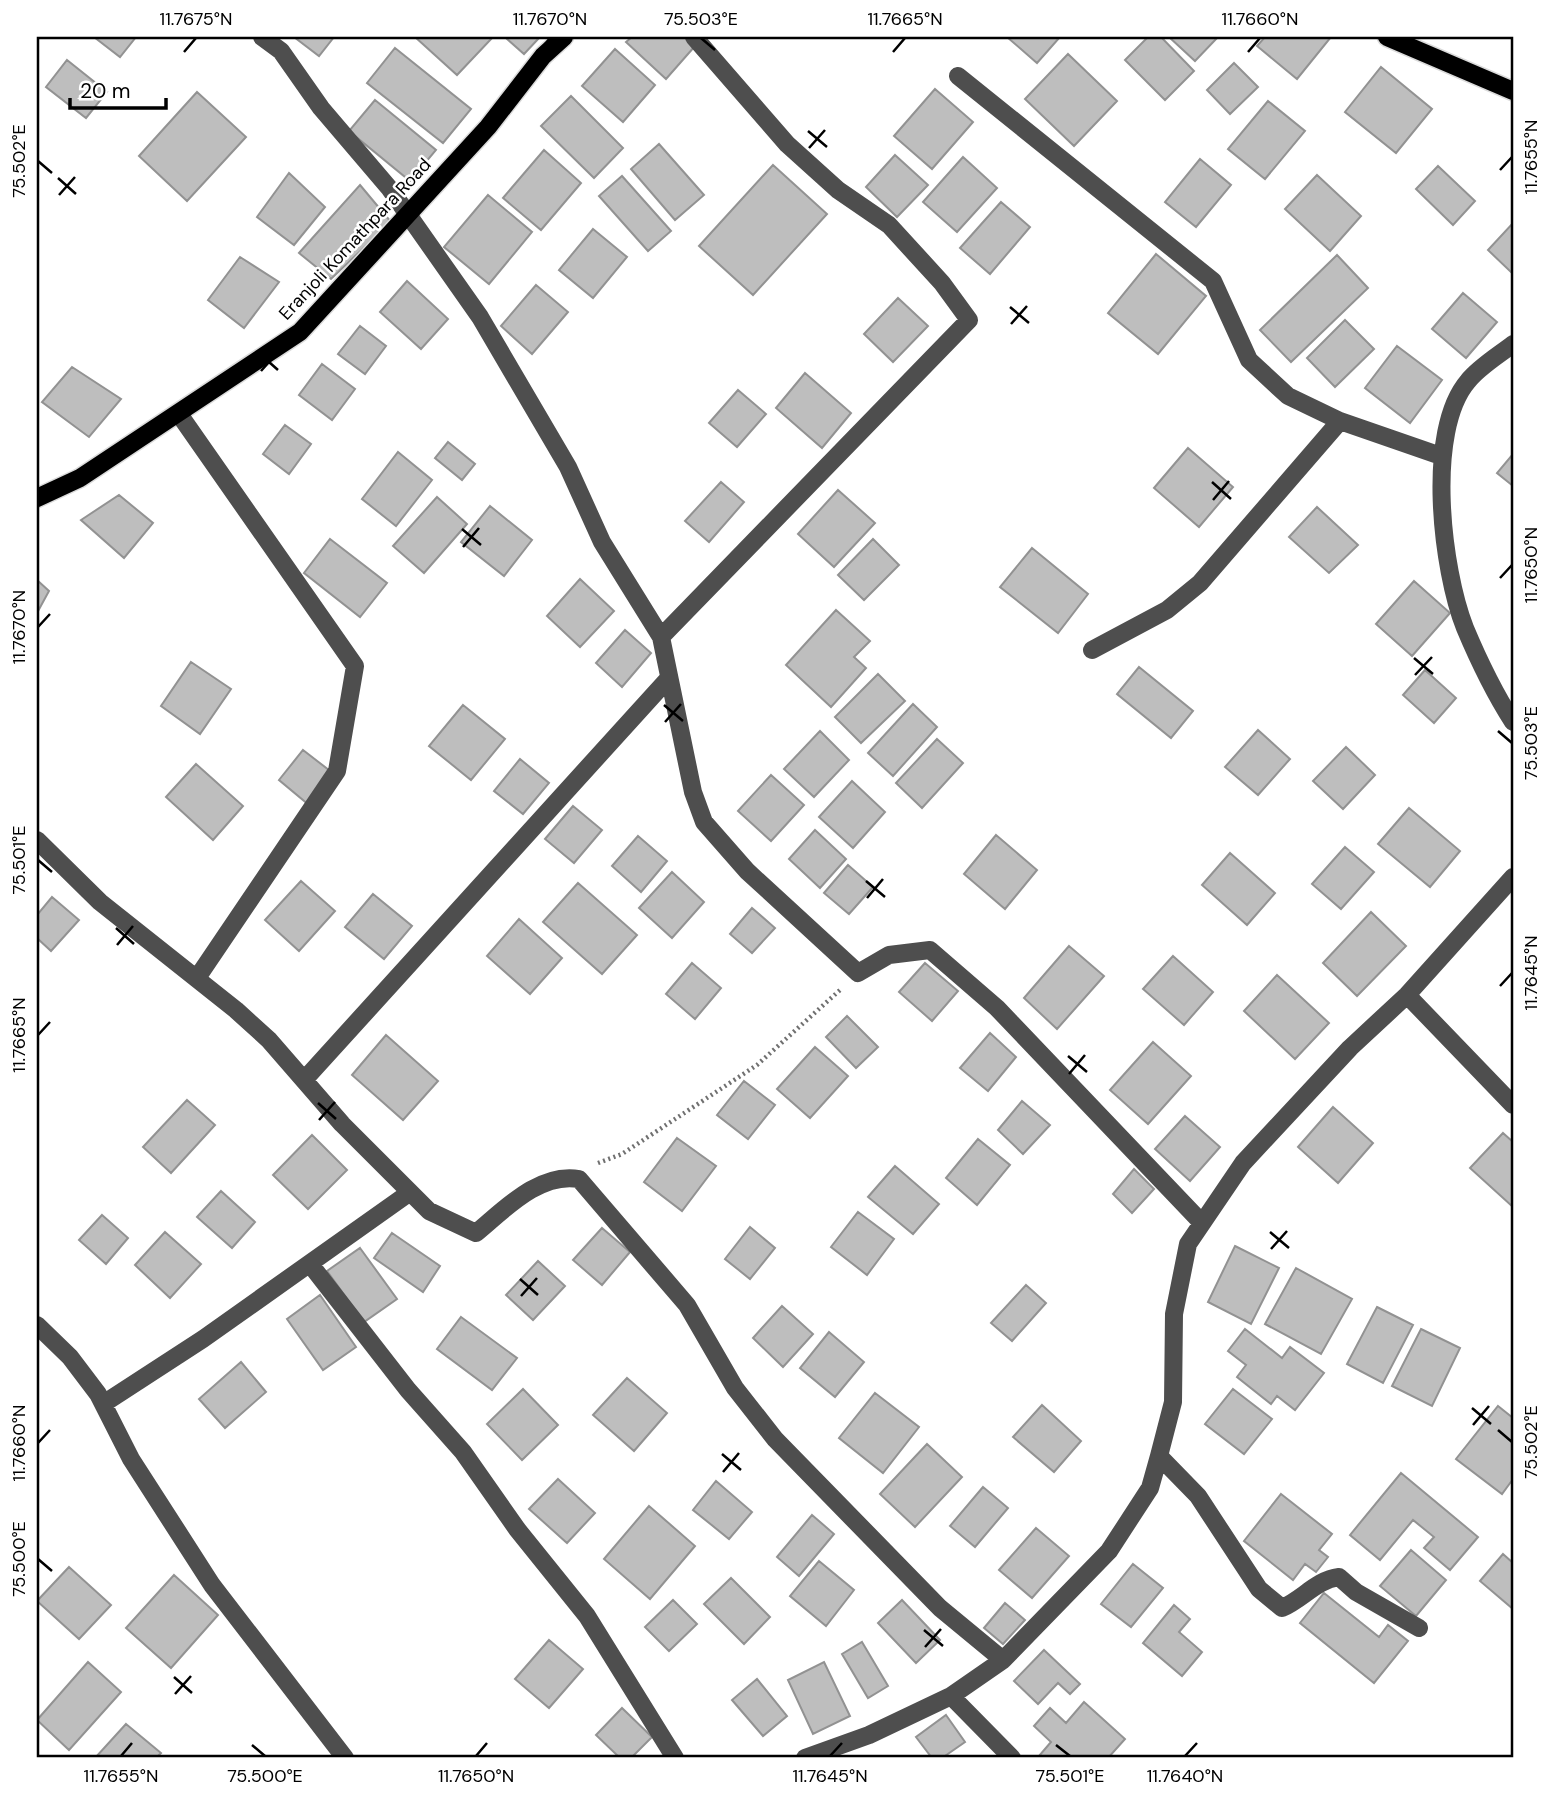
<svg xmlns="http://www.w3.org/2000/svg" width="1550" height="1795" font-family="'DM Sans',sans-serif">
  <style>
    .building { fill: #bebebe; stroke: #929292; stroke-width: 2 }
    .lines { fill: none; stroke-linecap: round; stroke-linejoin: round }
    .major-casing { stroke: #dbdbdb; stroke-width: 21 }
    .path { stroke: #707070; stroke-width: 4.5; stroke-dasharray: 2 3.5; stroke-linecap: butt }
    .minor { stroke: #4e4e4e; stroke-width: 18 }
    .major { stroke: #000; stroke-width: 18 }
    .ticks { fill: none; stroke: #000; stroke-width: 2.5 }
    .labels { text-anchor: middle; stroke-width: 5; stroke-linejoin: round; paint-order: stroke }
    .street-label { font-size: 18px; fill: #000; stroke: #fff }
    .neatline { fill: none; stroke: #000; stroke-width: 2.5 }
    .ticks-label { font-size: 18px; text-anchor: middle; fill: #000 }
  </style>
  <rect width="100%" height="100%" fill="#fff"/>
  <path class="building" d="M94,37h42l-16,20z
    M294,37h40l-15,19z
    M415,37h78l-36,38z
    M509,37h31l-16,17 -17,-15z
    M632,37h53l10,9 -29,33 -40,-37z
    M1007,37h53l-23,26z
    M1148,37h13l33,34 -29,29 -40,-40z
    M1169,37h49l-23,24z
    M1265,37h66l-34,42 -40,-33z
    M395,48l76,61 -28,34 -76,-60z
    M615,49l40,36 -32,37 -41,-36z
    M1068,54l49,47 -43,45 -49,-47z
    M67,60l40,32 -21,26 -40,-31z
    M1234,63l24,24 -28,27 -23,-24z
    M1381,67l51,42 -36,44 -51,-41z
    M935,89l38,33 -41,47 -38,-33z
    M197,92l49,45 -59,64 -48,-45z
    M571,96l52,52 -29,30 -53,-52z
    M375,100l61,50 -26,31 -61,-50z
    M1268,101l37,30 -40,48 -37,-30z
    M659,144l45,51 -29,25 -44,-51z
    M544,150l37,33 -40,47 -38,-32z
    M895,155l33,30 -31,32 -31,-30z
    M963,157l34,31 -40,44 -34,-30z
    M1200,159l31,26 -35,42 -31,-25z
    M773,165l54,49 -74,81 -54,-49z
    M1438,166l37,35 -22,24 -37,-36z
    M289,173l36,34 -31,38 -37,-28z
    M1317,175l44,41 -31,35 -45,-42z
    M622,176l49,55 -23,20 -49,-55z
    M360,185l31,37 -60,57 -32,-26z
    M488,195l44,37 -43,52 -45,-37z
    M1001,202l29,25 -40,47 -30,-26z
    M1513,223v51l-25,-24z
    M593,229l34,28 -34,41 -34,-28z
    M1156,254l50,42 -48,58 -50,-41z
    M1337,255l31,33 -77,74 -31,-32z
    M240,257l39,25 -35,46 -36,-28z
    M407,281l41,38 -27,30 -41,-37z
    M536,285l32,27 -36,42 -31,-28z
    M1463,293l34,29 -31,36 -34,-29z
    M898,298l30,28 -35,36 -29,-28z
    M1345,320l29,29 -39,38 -28,-29z
    M360,326l26,20 -21,28 -27,-20z
    M1397,346l45,34 -32,43 -45,-35z
    M322,364l33,25 -23,31 -33,-25z
    M72,367l49,32 -32,38 -47,-35z
    M805,373l46,40 -29,35 -46,-40z
    M738,390l28,24 -29,33 -28,-24z
    M285,425l26,19 -22,30 -26,-20z
    M448,442l27,22 -13,16 -27,-22z
    M1188,448l45,39 -34,40 -45,-39z
    M398,452l34,28 -36,46 -34,-27z
    M1513,454v32l-16,-13z
    M721,482l23,20 -35,40 -24,-21z
    M838,490l37,33 -41,44 -36,-33z
    M119,495l34,28 -29,35 -43,-38z
    M437,497l30,27 -43,49 -31,-27z
    M490,506l42,34 -28,36 -43,-34z
    M1317,507l41,38 -29,28 -40,-36z
    M330,539l57,44 -27,34 -56,-44z
    M873,539l26,26 -35,35 -26,-25z
    M1032,548l56,46 -30,39 -58,-46z
    M580,579l34,32 -34,36 -33,-31z
    M37,580l12,11 -12,22z
    M1414,581l36,32 -38,43 -36,-32z
    M836,610l34,31 -16,16 12,11 -35,39 -45,-42z
    M625,630l26,23 -29,34 -26,-24z
    M191,662l40,27 -31,45 -39,-28z
    M1139,667l54,44 -22,27 -54,-44z
    M1425,670l31,28 -22,25 -31,-28z
    M878,674l27,27 -44,42 -26,-26z
    M913,704l24,23 -44,49 -25,-23z
    M463,705l42,34 -34,41 -42,-34z
    M1258,730l32,29 -32,36 -33,-28z
    M820,731l29,29 -35,37 -30,-28z
    M937,739l26,24 -41,45 -26,-25z
    M1346,747l29,28 -32,34 -30,-28z
    M303,750l31,24 -25,31 -30,-25z
    M520,759l29,24 -26,31 -29,-23z
    M196,764l47,42 -30,34 -47,-43z
    M771,775l33,30 -33,36 -33,-30z
    M852,781l33,31 -32,36 -34,-31z
    M573,806l29,24 -28,33 -29,-24z
    M1409,808l51,43 -30,36 -52,-43z
    M815,830l31,29 -26,29 -31,-29z
    M996,835l41,35 -32,39 -41,-35z
    M638,836l29,25 -26,31 -29,-26z
    M1345,847l29,25 -33,37 -29,-25z
    M1230,853l45,40 -28,32 -45,-40z
    M848,865l25,22 -24,27 -25,-21z
    M672,872l32,30 -32,36 -33,-30z
    M301,881l34,30 -36,40 -34,-31z
    M578,883l59,52 -35,39 -59,-52z
    M373,894l39,32 -28,33 -39,-32z
    M52,897l27,23 -28,31 -14,-13v-23z
    M752,908l23,20 -23,25 -22,-19z
    M1371,912l35,34 -49,50 -34,-33z
    M519,919l43,39 -32,36 -43,-38z
    M1069,946l35,30 -47,53 -33,-31z
    M1173,956l40,36 -29,33 -41,-36z
    M692,963l29,25 -26,31 -29,-25z
    M925,963l33,28 -26,30 -33,-29z
    M1277,975l52,48 -34,36 -51,-48z
    M847,1016l31,31 -22,21 -30,-31z
    M990,1033l26,24 -28,34 -28,-23z
    M386,1035l52,46 -35,39 -51,-45z
    M1153,1042l38,34 -43,48 -38,-34z
    M815,1047l33,29 -38,42 -33,-29z
    M744,1081l31,24 -27,34 -31,-24z
    M187,1100l28,25 -44,48 -28,-26z
    M1022,1101l28,24 -27,29 -25,-24z
    M1333,1107l40,36 -35,40 -40,-36z
    M1185,1116l35,31 -30,34 -35,-32z
    M1503,1133l10,9v65l-43,-39z
    M312,1135l35,35 -39,39 -35,-34z
    M677,1138l39,28 -34,45 -38,-29z
    M978,1139l32,26 -33,40 -31,-27z
    M895,1166l44,38 -26,30 -45,-37z
    M1134,1169l20,20 -22,24 -19,-19z
    M221,1191l34,31 -23,26 -35,-31z
    M858,1212l36,27 -27,36 -36,-28z
    M102,1215l26,23 -22,26 -27,-24z
    M750,1227l25,21 -25,31 -25,-20z
    M602,1228l28,24 -28,33 -29,-25z
    M165,1232l36,32 -31,34 -35,-33z
    M392,1233l48,33 -17,26 -49,-34z
    M1235,1246l44,22 -28,56 -43,-22z
    M360,1248l37,51 -33,23 -37,-51z
    M538,1261l27,25 -32,34 -27,-25z
    M1296,1268l56,31 -31,55 -56,-30z
    M1026,1285l20,18 -34,38 -21,-18z
    M320,1295l36,52 -33,23 -36,-51z
    M782,1306l31,28 -30,33 -30,-29z
    M1377,1307l36,18 -30,58 -36,-19z
    M461,1317l56,41 -25,32 -55,-41z
    M1245,1329l37,29 8,-11 34,26 -29,37 -18,-14 -6,8 -34,-27 9,-12 -18,-14z
    M1421,1329l39,19 -28,58 -40,-20z
    M829,1332l35,30 -29,35 -35,-29z
    M241,1362l25,30 -41,36 -26,-29z
    M627,1378l40,35 -33,38 -41,-36z
    M523,1389l35,36 -36,35 -35,-36z
    M1233,1389l39,30 -28,35 -39,-30z
    M875,1393l44,34 -36,46 -44,-35z
    M1042,1405l39,36 -27,31 -41,-35z
    M1498,1406l15,12v61l-11,15 -46,-35z
    M927,1444l35,33 -47,50 -35,-33z
    M1401,1473l77,64 -28,33 -26,-22 10,-11 -21,-17 -33,40 -30,-25z
    M558,1479l37,34 -28,30 -38,-34z
    M716,1481l36,31 -23,27 -36,-29z
    M983,1487l25,21 -33,39 -25,-21z
    M1281,1494l51,40 -13,16 9,7 -12,15 -11,-8 -12,16 -49,-39z
    M649,1506l46,40 -45,53 -46,-40z
    M812,1515l22,19 -35,42 -22,-19z
    M1036,1528l33,28 -37,42 -33,-28z
    M1411,1550l35,30 -30,36 -36,-30z
    M1503,1554l10,9v46l-33,-28z
    M819,1561l35,29 -28,36 -36,-30z
    M1133,1564l30,24 -32,39 -30,-23z
    M69,1567l42,38 -32,34 -42,-38z
    M174,1575l44,40 -47,53 -45,-40z
    M731,1578l39,39 -26,27 -40,-40z
    M1324,1593l55,44 9,-12 20,16 -34,42 -74,-60z
    M673,1600l24,24 -28,27 -24,-24z
    M902,1600l38,40 -24,23 -38,-40z
    M1005,1603l20,17 -22,24 -19,-16z
    M1174,1605l16,14 -11,13 23,20 -20,24 -39,-33z
    M549,1640l34,29 -34,39 -34,-29z
    M862,1642l26,44 -20,12 -26,-44z
    M1044,1650l36,34 -10,10 -12,-11 -20,21 -24,-23z
    M88,1662l33,30 -52,58 -32,-30z
    M824,1662l26,54 -37,18 -25,-54z
    M757,1679l30,37 -24,20 -31,-36z
    M1084,1702l41,37 -17,19h-67l-2,-2 12,-14 -17,-16 16,-18 16,15z
    M622,1708l30,29 -21,21h-11l-24,-23z
    M946,1715l19,27 -23,16h-10l-16,-21z
    M126,1724l35,29 -5,5h-61z"/>
  <g class="lines">
    <g class="major-casing">
      <path id="major" d="M1387,37l126,54
        M37,498l43,-20 220,-146 188,-205 55,-71 21,-19"/>
    </g>
    <path class="path" d="M598,1163l24,-9 135,-89 83,-75"/>
    <path class="minor" d="M262,37l19,14 40,57 69,81 90,128 88,150 34,75 59,95 32,155 11,30 43,49 111,102 31,-18 41,-5 67,58 205,215
      M958,76l255,205 36,79 39,36 52,25 101,35
      M1513,344c-14,11 -34,23 -45,37 -43,50 -26,189 -3,247 13,31 30,66 48,94
      M179,414l176,252 -18,105 -140,207
      M661,637l308,-317 -27,-37 -53,-58 -51,-35 -51,-46 -93,-107
      M1092,650l75,-40 33,-27 140,-162
      M37,840l63,62 136,108 33,30 73,84 87,87 47,22c28,-23 63,-61 103,-54l108,126 48,83 40,51 165,169 63,52
      M1407,995l106,110
      M305,1079l363,-400
      M310,1264l98,126 55,62 54,77 70,87 88,142
      M37,1325l33,32 28,37 33,65 81,126 133,173
      M103,1404l100,-65 206,-146
      M1159,1456l39,40 61,93 23,19c21,-9 34,-28 57,-31l17,15 63,36
      M951,1696l61,62
      M805,1758l64,-23 82,-39 52,-36 106,-109 41,-63 9,-32 14,-54 1,-88 14,-70 55,-81 107,-115 57,-53 106,-118"/>
    <use href="#major" class="major"/>
  </g>
  <path class="ticks" d="M701,38l14,12M184,52l12,-14M539,52l11,-14M893,52l12,-14M1248,52l12,-14M808,131l19,16M809,148l16,-18M38,161l14,12M1500,170l12,-13M58,178l18,16M59,195l16,-18M1010,307l19,16M1011,324l16,-18M260,354l18,16M261,371l16,-18M1212,482l19,17M1213,500l16,-19M462,529l19,16M463,547l16,-19M1500,578l12,-13M38,627l12,-13M1414,658l19,16M1415,675l17,-18M664,705l19,16M665,722l16,-18M1498,731l14,12M38,860l14,12M866,881l19,16M867,898l16,-19M116,928l18,16M117,945l16,-19M1500,986l12,-13M38,1035l12,-13M1068,1056l19,16M1069,1074l16,-19M318,1103l18,16M319,1120l16,-18M1270,1232l19,16M1271,1249l16,-18M520,1279l18,16M521,1296l16,-18M1472,1408l19,16M1473,1425l16,-19M1498,1430l14,12M38,1443l12,-13M722,1454l19,16M723,1472l16,-19M38,1559l14,12M924,1630l19,16M925,1647l16,-18M174,1677l18,16M175,1694l16,-18M252,1745l13,11M1056,1745l14,11M121,1756l11,-13M476,1756l11,-13M830,1756l12,-13M1185,1756l12,-13"/>
  <g class="labels">
    <g class="street-label">
      <text transform="translate(355 239) rotate(-47)" y="6">Eranjoli Komathpara Road</text>
    </g>
  </g>
  <rect width="1550" height="1795" fill="none" stroke="#ffffff" stroke-width="77"/>
  <path d="M70 98v10h96v-10" fill="none" stroke="#000000" stroke-width="3.5"/>
  <text x="80" y="98" font-size="21" fill="#000000" stroke="#ffffff" stroke-width="5" paint-order="stroke">20 m</text>
  <rect x="38" y="38" width="1474" height="1718" class="neatline"/>
  <g class="ticks-label">
    <text x="196" y="25">11.7675°N</text>
    <text x="550" y="25">11.7670°N</text>
    <text x="701" y="25">75.503°E</text>
    <text x="905" y="25">11.7665°N</text>
    <text x="1260" y="25">11.7660°N</text>
    <text transform="translate(1531 157) rotate(-90)" y="6">11.7655°N</text>
    <text transform="translate(19 161) rotate(-90)" y="6">75.502°E</text>
    <text transform="translate(1531 565) rotate(-90)" y="6">11.7650°N</text>
    <text transform="translate(19 627) rotate(-90)" y="6">11.7670°N</text>
    <text transform="translate(1531 743) rotate(-90)" y="6">75.503°E</text>
    <text transform="translate(19 860) rotate(-90)" y="6">75.501°E</text>
    <text transform="translate(1531 973) rotate(-90)" y="6">11.7645°N</text>
    <text transform="translate(19 1035) rotate(-90)" y="6">11.7665°N</text>
    <text transform="translate(1531 1442) rotate(-90)" y="6">75.502°E</text>
    <text transform="translate(19 1443) rotate(-90)" y="6">11.7660°N</text>
    <text transform="translate(19 1559) rotate(-90)" y="6">75.500°E</text>
    <text x="121" y="1782">11.7655°N</text>
    <text x="265" y="1782">75.500°E</text>
    <text x="476" y="1782">11.7650°N</text>
    <text x="830" y="1782">11.7645°N</text>
    <text x="1070" y="1782">75.501°E</text>
    <text x="1185" y="1782">11.7640°N</text>
  </g>
</svg>
